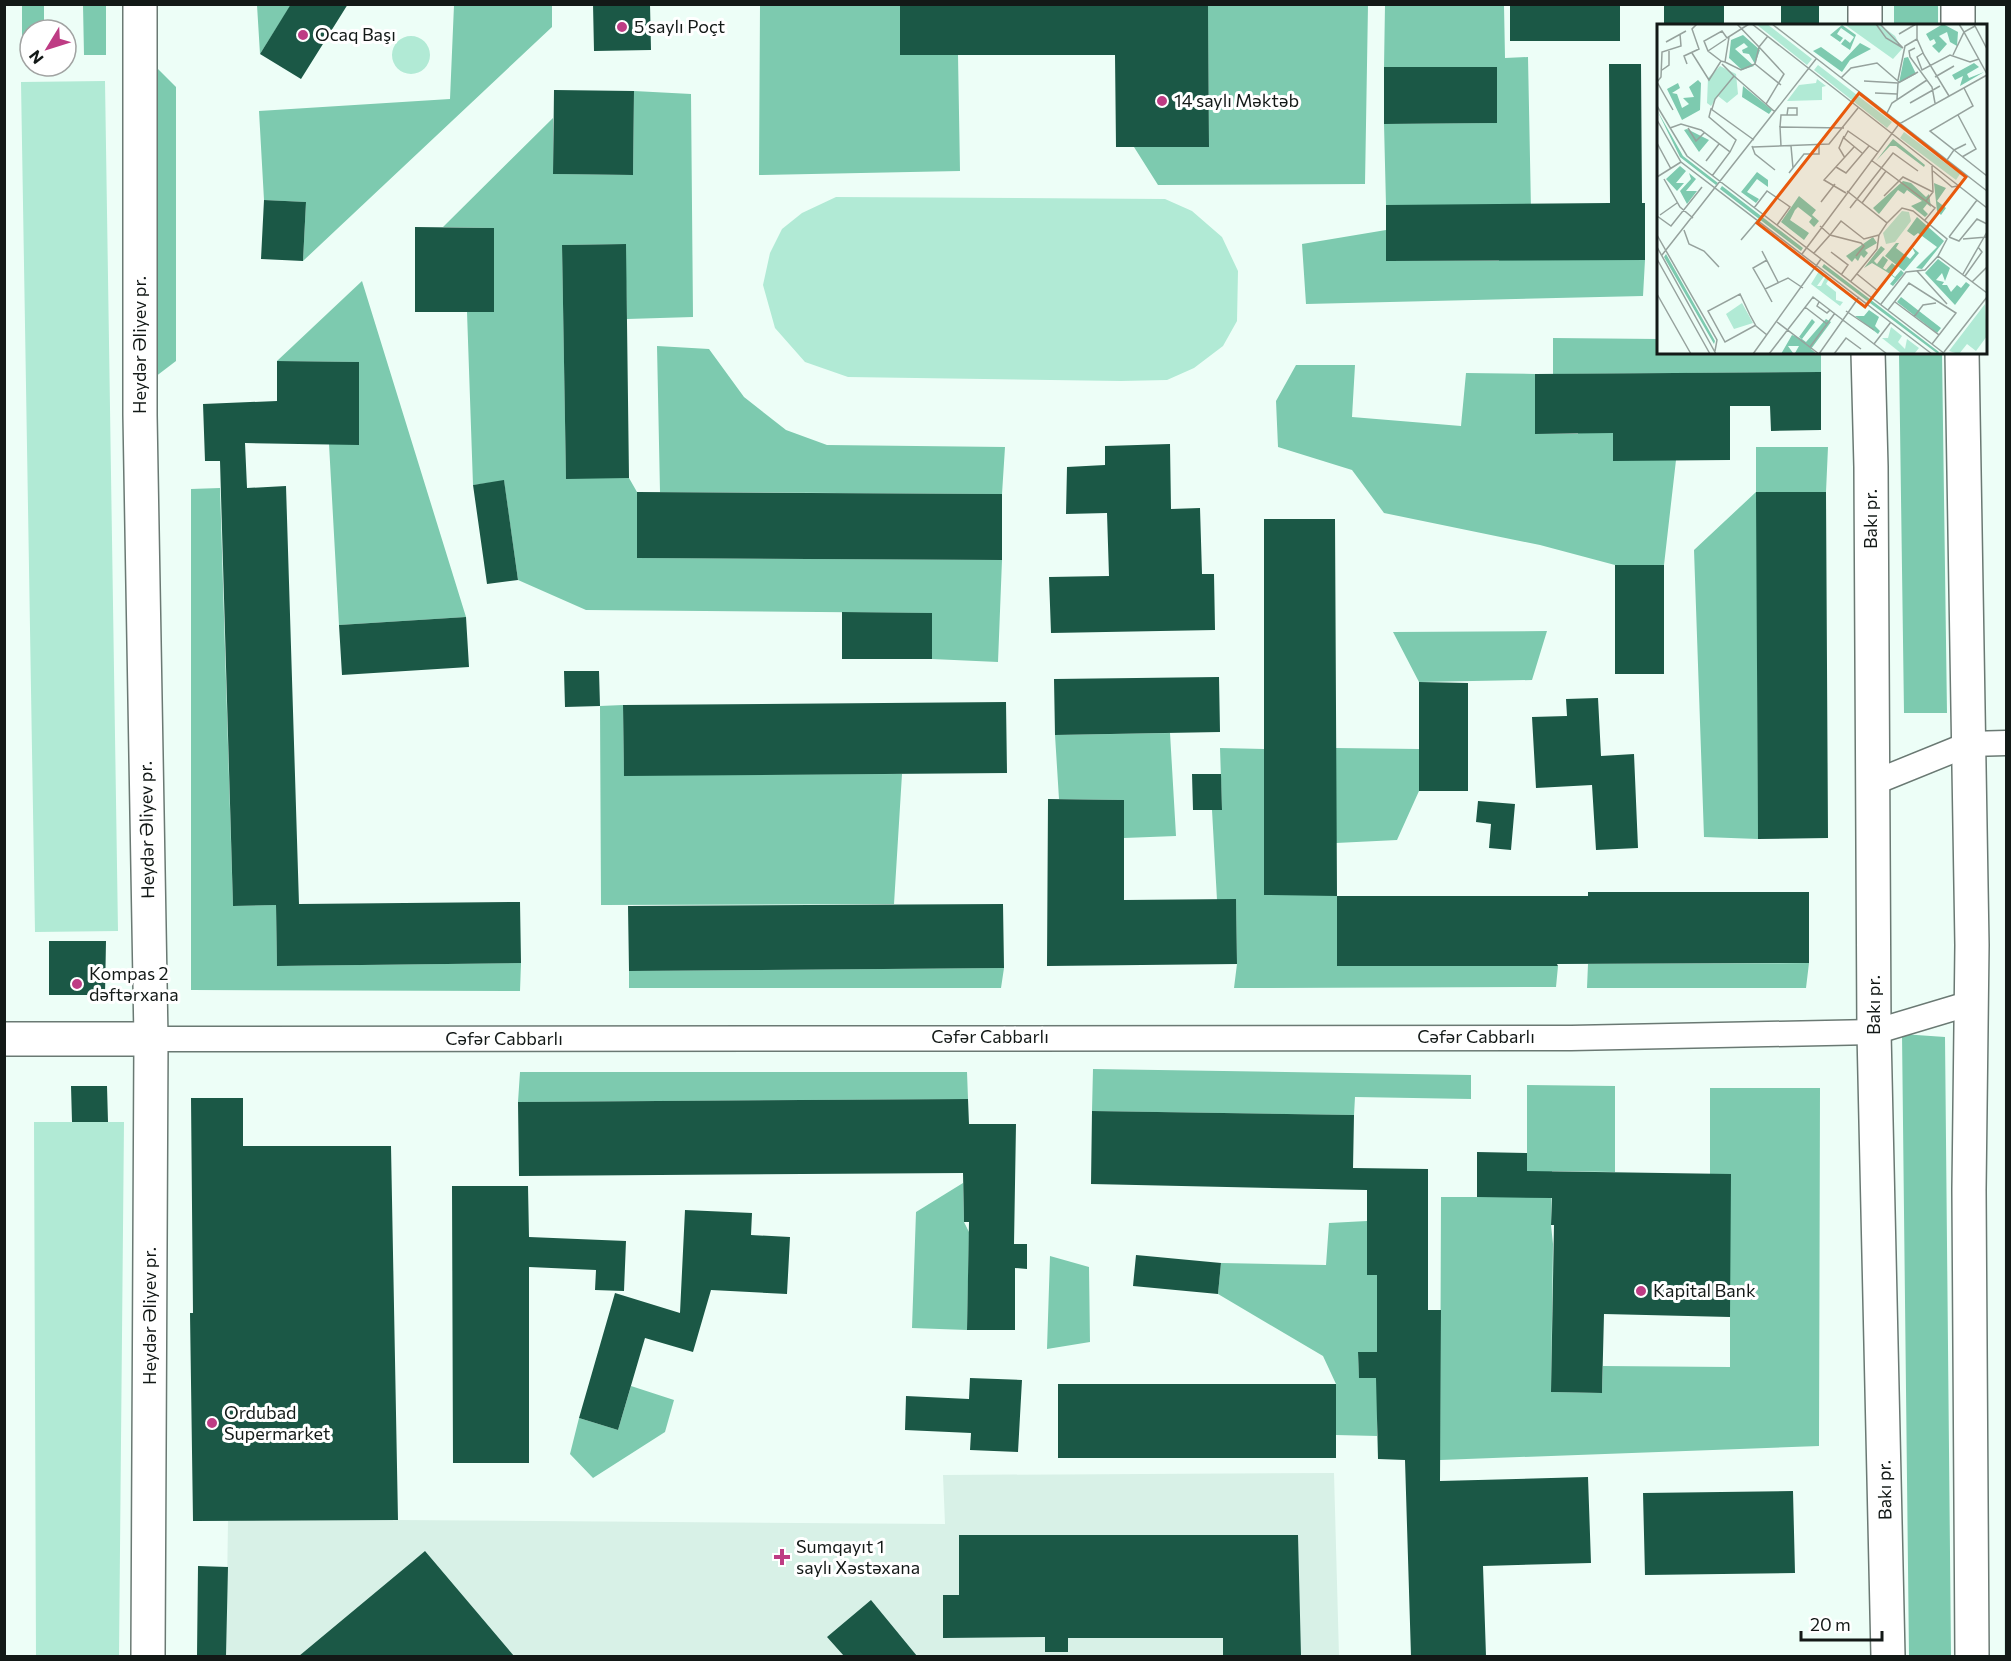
<svg xmlns="http://www.w3.org/2000/svg" width="2011" height="1661" font-family="Commissioner,sans-serif">
  <style>
    .built { fill: #d8f1e7 }
    .green { fill: #b1ead5 }
    .forest { fill: #7dcaaf }
    .building { fill: #1b5846 }
    .lines { fill: none; stroke-linecap: round; stroke-linejoin: round }
    .street-casing { stroke: #6a7973; stroke-width: 27 }
    .secondary-casing { stroke: #6a7973; stroke-width: 36 }
    .street { stroke: #fff; stroke-width: 24 }
    .secondary { stroke: #fff; stroke-width: 33 }
    .poi-dot { fill: #be3c84; stroke: #fff; stroke-width: 2 }
    .labels { text-anchor: middle; stroke-width: 6; stroke-linejoin: round; paint-order: stroke }
    .poi-label { font-size: 18px; fill: #131917; stroke: #fff; text-anchor: start }
    .street-label { font-size: 18px; fill: #131917; stroke: #fff }
    .inset-road { fill: none; stroke: #96a29d; stroke-width: 1.5 }
    .view { fill: #e8590c; fill-opacity: 0.15; stroke: #e8590c; stroke-width: 3 }
    .inset-edge { fill: none; stroke: #131917; stroke-width: 3 }
  </style>
  <rect width="100%" height="100%" fill="#edfef7"/>
  <path class="built" d="M2005,772h1v884h-2z
    M1334,1473l5,183h-1113l2,-135 170,-1 547,4 -2,-49z"/>
  <path class="green" d="M392 55a19 19 0 1 1 38 0a19 19 0 1 1-38 0Z
    M105,81l13,850 -83,1 -14,-850z
    M836,197l329,2 27,12 30,26 16,34 -1,50 -14,25 -29,22 -27,12 -46,1 -273,-4 -43,-15 -30,-34 -12,-43 7,-32 12,-24 20,-16z
    M34,1122h90l-5,534h-83z"/>
  <path class="forest" d="M22,5h22v25h-14v21h-8z
    M83,5h23v50h-22z
    M257,5h34l-31,49z
    M454,5h98v22l-249,234 3,-59 -42,-2 -5,-89 191,-12z
    M760,5h140v50h58l2,116 -201,4z
    M1208,5h160l-3,179 -207,1 -24,-38h75z
    M1385,5h119l1,53 23,-1 4,203h113l-2,36 -337,8 -4,-60 84,-14 1,31h112v-56h-113l-2,-81 113,-1v-56h-113z
    M1894,5h44v20h-44z
    M154,65l22,22v274l-21,16z
    M634,91l57,3 2,223 -66,2 -2,-75 -63,1 4,233h63l8,14 1,66 364,2 -4,102 -66,-3v-46l-346,-3 -68,-30 -14,-99 -31,4 -6,-173h27v-84l-51,-1 110,-109v56l80,1z
    M362,281l104,336 -127,8 -10,-181h30v-82l-82,-1z
    M1553,338l105,1v13l163,1v19l-268,2z
    M657,346l52,3 35,48 42,33 41,15 178,2 -3,47 -342,-2z
    M1899,353h43l5,360h-43z
    M1296,365h59l-3,52 109,9 5,-53 69,1v60h43v-26l98,52 -12,105h-49l-75,-20 -156,-32 -32,-43 -74,-23 -2,-46z
    M1756,447h72l-2,45h-69l1,347 -54,-2 -10,-287 62,-58z
    M220,488l13,418 43,-1 1,61 244,-3 -1,28 -329,-1v-501z
    M1547,631l-15,49 -113,2 -26,-50z
    M623,705l1,70 278,-1 -8,130 -293,1 -1,-199z
    M1170,733l6,103 -52,2v-38l-65,-1 -4,-64z
    M1220,748l44,1 73,147v70h221l-2,21 -322,1 3,-24 -1,-64h-19l-5,-90 10,-1z
    M1336,748l83,1v42l-22,49 -61,3z
    M1809,963l-3,25h-219l1,-24z
    M1004,968l-3,20h-372v-17z
    M1902,1034l43,3 6,619h-42z
    M1093,1069l378,6v24l-116,-2 -1,18 -262,-4z
    M520,1072h447l1,27 -450,3z
    M1527,1085l88,1v86l-63,-1 -1,54 2,19 -2,148 51,1 1,-27 127,1v-137l-20,-56v-86h110l-1,358 -379,14 1,-263h86z
    M963,1183l1,39 5,10 -2,98 -55,-2 4,-116z
    M1367,1221l10,54v61l27,16h-46l1,25 18,1v58l-41,-1v-51l-13,-28 -105,-62 3,-31 105,2 3,-42z
    M1050,1256l39,11 1,75 -43,7z
    M631,1386l43,14 -9,32 -72,46 -23,-24 9,-36 39,12z"/>
  <path class="building" d="M291,4h57l-47,75 -41,-25z
    M593,4h57l1,46 -57,1z
    M900,4h308l1,143h-93l-1,-92h-215z
    M1510,4h110v37h-110z
    M1664,4h60v22h-60z
    M1781,4h38v22h-38z
    M1609,64h32l1,139h3v57l-259,1v-56l224,-2z
    M1384,67h113v56l-113,1z
    M554,90l80,1 -1,84 -80,-1z
    M264,200l42,2 -3,59 -42,-2z
    M415,227l79,1v84h-79z
    M626,244l3,234 -63,1 -4,-234z
    M277,361l82,1v83l-114,-2 2,45 39,-2 13,418 221,-2 1,61 -244,3 -1,-61 -43,1 -13,-445h-15l-2,-57 74,-3z
    M1821,372v58l-50,1 -1,-25h-40v54l-117,1v-28l-78,1v-60z
    M1170,444l1,65 29,-1 2,66h12l1,56 -164,3 -2,-56 60,-1 -2,-63 -41,1 1,-47 38,-2v-19z
    M504,480l14,100 -31,4 -14,-99z
    M637,492l365,2v66l-365,-2z
    M1756,492h70l2,346 -70,1z
    M1264,519h71l2,377 -73,-1z
    M1615,565h49v109h-49z
    M842,612l90,1v46h-90z
    M466,617l3,50 -127,8 -3,-50z
    M564,671h35l1,35 -35,1z
    M1219,677l1,55 -165,3 -1,-56z
    M1419,682l49,1v108h-49z
    M1598,698l3,58 33,-2 4,94 -42,2 -4,-65 -56,3 -4,-71 35,-1 -1,-17z
    M1006,702l1,71 -383,3 -1,-71z
    M1192,774h29l1,36h-29z
    M1048,799l76,1v100l112,-1 1,65 -190,2z
    M1478,801l37,3 -4,46 -22,-2 2,-24 -15,-2z
    M1588,892h221v71l-252,1 1,2h-221v-70h251z
    M1003,904l1,64 -375,3 -1,-65z
    M49,941h57l-1,54h-56z
    M71,1086h36l1,36h-36z
    M191,1098h52v48h148l7,374 -205,1 -3,-208h3z
    M968,1099l1,25h47l-2,120h13v25l-12,-1v62h-48l2,-108h-5l-1,-49 -444,3 -1,-74z
    M1092,1111l262,4 -1,53 75,1v141h13l-1,171 148,-4 3,86 -108,3 3,90h-75l-6,-196 -27,-1 -2,-81h-17l-1,-26h19v-77h-10v-85l-276,-6z
    M1477,1152l50,1v18l204,3 -1,143 -126,-3 -2,79 -51,-1 3,-167h-3l1,-27 -75,-1z
    M452,1186h76l1,51 97,4 -2,50 -29,-1 1,-20 -67,-3v196h-76z
    M685,1210l67,3 -1,22 39,2 -3,57 -76,-4 -18,62 -48,-14 -27,92 -39,-12 36,-125 65,20z
    M1136,1255l85,8 -3,31 -85,-8z
    M970,1378l52,2 -4,72 -48,-2 1,-17 -66,-3 1,-34 63,3z
    M1058,1384h278v74h-278z
    M1793,1491l2,82 -150,2 -2,-82z
    M959,1535h339l3,121h-78v-18h-155v14h-23v-15l-102,1v-43h16z
    M425,1551l89,105h-215l113,-94z
    M198,1566l30,1 -2,89h-29z
    M871,1600l46,56h-73l-17,-19z"/>
  <g class="lines">
    <g class="street-casing">
      <path id="street" d="M1873,783l96,-39 37,-1
        M151,1039l1420,-1 303,-6 97,-29"/>
    </g>
    <g class="secondary-casing">
      <path id="secondary" d="M140,4v411l11,624 -3,617
        M1865,4v22
        M1958,4v22
        M1868,352l3,115 3,565 14,624
        M1962,352l10,593 -3,245 3,466
        M4,1039h147"/>
    </g>
    <use href="#street" class="street"/>
    <use href="#secondary" class="secondary"/>
  </g>
  <g class="poi-dot">
    <circle cx="622" cy="27" r="6"/>
    <circle cx="303" cy="35" r="6"/>
    <circle cx="1162" cy="101" r="6"/>
    <circle cx="77" cy="984" r="6"/>
    <circle cx="1641" cy="1291" r="6"/>
    <circle cx="212" cy="1423" r="6"/>
    <path d="M779 1548h6v6h6v6h-6v6h-6v-6h-6v-6h6z"/>
  </g>
  <g class="labels">
    <g class="poi-label">
      <text x="634" y="33">5 saylı Poçt</text>
      <text x="315" y="41">Ocaq Başı</text>
      <text x="1174" y="107">14 saylı Məktəb</text>
      <text x="89" y="980">Kompas 2<tspan x="89" dy="21">dəftərxana</tspan></text>
      <text x="1653" y="1297">Kapital Bank</text>
      <text x="224" y="1419">Ordubad<tspan x="224" dy="21">Supermarket</tspan></text>
      <text x="796" y="1553">Sumqayıt 1<tspan x="796" dy="21">saylı Xəstəxana</tspan></text>
    </g>
    <g class="street-label">
      <text transform="translate(140 345) rotate(-90)" y="6">Heydər Əliyev pr.</text>
      <text transform="translate(1871 519) rotate(-90)" y="6">Bakı pr.</text>
      <text transform="translate(147 830) rotate(-91)" y="6">Heydər Əliyev pr.</text>
      <text transform="translate(1874 1005) rotate(-90)" y="6">Bakı pr.</text>
      <text x="990" y="1043">Cəfər Cabbarlı</text>
      <text x="1476" y="1043">Cəfər Cabbarlı</text>
      <text x="504" y="1045">Cəfər Cabbarlı</text>
      <text transform="translate(150 1316) rotate(-90)" y="6">Heydər Əliyev pr.</text>
      <text transform="translate(1885 1490) rotate(-91)" y="6">Bakı pr.</text>
    </g>
  </g>
  <g transform="translate(1657 24)">
    <rect width="330" height="330" fill="#edfef7"/>
    <path d="M99,0h11l45,35 -5,6zM187,0h35l16,12 7,13 -9,10zM161,41l74,57 -5,6 -73,-58zM63,42l16,8 2,20 -11,9 -9,-7 -7,10 -4,-3 1,-25zM160,55l9,7 -4,1v13l-35,1 12,-16 17,-2zM247,108l56,42 -4,6 -56,-42zM245,187l7,1 2,9 -16,21 -9,2 -3,-11zM162,247l6,4 -8,11h4l5,-10 3,3 -3,5 10,8v8l7,2 -3,4 -29,-22zM85,279l11,20 -19,6 -8,-15zM328,280l2,32 -11,15 -9,-7 -8,10 -10,-3zM234,303l11,9 -4,6 7,7 2,-10 12,9 -5,6h-12l-20,-16h6z" fill="#b1ead5"/>
    <path d="M286,0l15,8 -1,14 -7,-4 -3,-10 -8,4 8,8 -8,9 -7,-7 4,-3 -2,-4 -4,2 -4,-7zM185,1l14,10 -6,15 -9,-6 4,-5 5,4 4,-6 -13,-9 -4,6 6,4 -3,4 -10,-7zM86,11l17,15 -5,14 -6,-10 -6,-1 -1,-3 6,-3 -4,-4 -9,6 19,17 -12,4 -13,-12 2,-18zM203,19l11,6 -21,11 -8,12 -29,-21 8,-4 21,15zM251,33l8,17 -17,9 5,-25zM317,39l5,4 -12,7 2,4 15,-6 -24,14 3,-10 -8,4 -3,-5zM41,56l3,3 -1,27 -18,10 -15,-31 11,-6 2,5 -8,5 5,1 5,14 7,-4 -6,-6 11,-1 -5,-10zM86,62l29,24 -3,4 -27,-17zM0,86l26,46 35,27 -2,2 -36,-28zM30,105l22,11 -10,12 -15,-22zM236,115l32,26 -1,2 -28,-21h-6l-14,15zM23,142l6,5 -10,12h8l-7,8 -11,-12zM100,148l11,8v7l-11,-8 -10,13 12,7 -3,4 -15,-11zM32,149l7,6 -10,12h11l-10,13 -7,-13 11,-12zM246,157l8,2 15,14 3,-3 2,13 -4,-3 -4,5 5,5 -3,3 -14,-11 11,-5 -15,-11 -3,4 -6,-4 -19,24 -6,-6zM277,159l12,5 -9,13 9,7 -5,7 -4,-4zM65,162l81,62 -2,3 -81,-62zM142,172l17,14 -4,5 7,6 -5,6 -5,-5 3,-4 -14,-11 -3,3 -5,10 19,13 -5,7 -23,-18zM260,193l27,24 -22,28 -6,-1 21,-21 -19,-14 -4,3 -7,-5zM216,213l4,6 -12,7 3,3 -4,5 -3,-3 -3,6 -3,-3 -3,4 -6,-6zM239,219h3l-3,5 14,11 5,-6 -3,-6 7,6 -15,18 -19,-15zM224,222l4,3 -11,12 3,3 6,-8 5,4 -5,8 3,2 6,-7 5,4 -5,8 3,2 6,-7 3,3 -11,13 -3,-2 5,-6 -8,-6 -15,-9 -8,5zM9,230l49,87 -1,3 -50,-87zM281,235l12,9 -5,13 -3,-8 -6,7 8,2 -2,3h5l4,7 6,-7 4,3 5,-6 4,3 -15,20 -30,-32zM167,240l115,88 -1,2 -116,-87zM244,273l40,31 -4,5 -40,-31zM212,286l10,7 -4,9 5,5 -2,3 -23,-18h9zM155,295l3,3 -13,17 4,3 20,-23 5,3 -20,27 6,5 -22,-1 4,-7h-11l5,7 -12,1 11,-19 10,4 -3,-2z" fill="#7dcaaf"/>
    <path class="inset-road" d="M95,0l235,184M115,0l215,167M219,0l10,14 17,10M223,0l23,24M260,0v15l7,16 25,41M317,0l13,25M318,2l-11,6 23,42M242,10l17,-10M111,12l-9,11 25,27 -18,30 9,8M9,18l20,-11M258,24l-6,3 1,6 22,30 3,16M51,27l18,-12M35,29l17,27 12,-19 4,1 4,-25M266,29l-6,4 5,13 28,-15 20,7 9,-3M296,31l11,-23 -5,-8M64,37l-13,-10 -4,-10 18,-10 5,7 22,-14M68,38l16,8 14,-6 4,-17 -22,-23M30,40l-3,-8 15,-7 -7,-20 5,-5M98,40l26,21M5,46l7,-5v-14M77,52l32,28M278,53l19,-11M184,54l10,-10 26,-5 22,19M241,56l7,-34 12,-7M207,57l34,2M0,58l4,-5 1,-25 19,-6 -1,-12M0,58l16,28M218,69l22,1M240,75l1,-16 20,-11M253,79l30,-17M0,82l30,50 258,198M55,85l3,-10 19,-23 -12,-12M230,89l5,-10 35,-23M301,91l18,34 -14,8M0,96l24,42 251,192M123,103l1,-12h16v-7h-9l-1,7M13,104l11,-4 20,6 29,22 -18,24M31,104l8,13 8,-8M187,112l-5,12 6,10M0,119l14,26M309,120l-12,6 33,26M95,122l3,8 20,16M124,122l-1,-19 64,1M134,122l2,22M96,123l76,-3 29,-36M73,128l6,-12 -27,-23 2,-8 43,31M205,129l-18,-15 4,-7 30,21M214,136l64,48 -10,12M290,136l7,-10 -24,-19 43,-25 -9,-18M49,137l13,-17M179,143l10,6 23,-27M276,147l19,16 6,-1M132,149l15,-19h15v-9M0,153l24,-15M7,155l16,28 13,11M190,167l40,32 -8,12 -2,14 -26,32M189,169l-22,-13 30,-33M227,172l19,-19 30,15M269,177l7,-9 -1,-26M164,178l14,-18M205,179l24,-32M97,184l13,-17 16,11 7,5 -13,18M193,184l43,-55 25,18M3,191l17,-12M0,192l14,10 31,-39M230,199l15,-15 11,3 34,28 -9,17 49,37M27,206l5,14 15,7 15,16M0,211l60,105 -2,11M292,213l10,4 18,-22 10,5M292,213l28,-37M306,215l24,-2M84,216l17,-20M0,223l59,107M105,227l16,31M174,228l17,13 -7,10M157,229l16,-18 -10,-9M145,230l97,-130 88,-49M5,231l154,-196M199,232l8,-10 -3,-3 -31,-8 11,-14 23,18 15,-4M0,235l53,95M260,247l30,33M200,250l21,17M306,250l24,-42M308,252l17,-24 -4,-5M315,258l15,-15M108,265l-12,-21 14,-8M0,270l34,60M115,278l-7,-13 23,-11 15,10M162,278l-2,4 10,7 3,-3M238,278l44,33 -7,9M224,280l25,-32 19,-2 13,-14M148,283l22,17M231,286l21,-27 47,30 -17,22M189,287l28,19M257,293l9,-12 13,-2M120,298l42,32 40,-57M99,301l-31,17 -17,-31 32,-17 10,21 6,11 11,9M217,320l17,-22M153,323l25,-34M287,328l43,-55M96,330l68,-95M112,330l44,-57 74,57M177,330l12,-16 15,11"/>
    <path class="view" d="M202,69l107,84 -101,130 -108,-84z"/>
    <rect width="330" height="330" class="inset-edge"/>
  </g>
  <rect width="2011" height="1661" fill="none" stroke="#131917" stroke-width="12"/>
  <g transform="translate(48 48) rotate(232)"><circle r="28" fill="#ffffff" stroke="#a1a3a2" stroke-width="1.5"/>
  <path d="M0-4.5L10 22L0 15L-10 22Z" fill="#be3c84"/>
  <text y="-9" font-size="16" font-weight="bold" text-anchor="middle" fill="#131917">N</text>
  </g>
  <path d="M1801 1631v9h81v-9" fill="none" stroke="#131917" stroke-width="3"/>
  <text x="1810" y="1631" font-size="18" fill="#131917" stroke="#ffffff" stroke-width="4.5" paint-order="stroke">20 m</text>
</svg>
